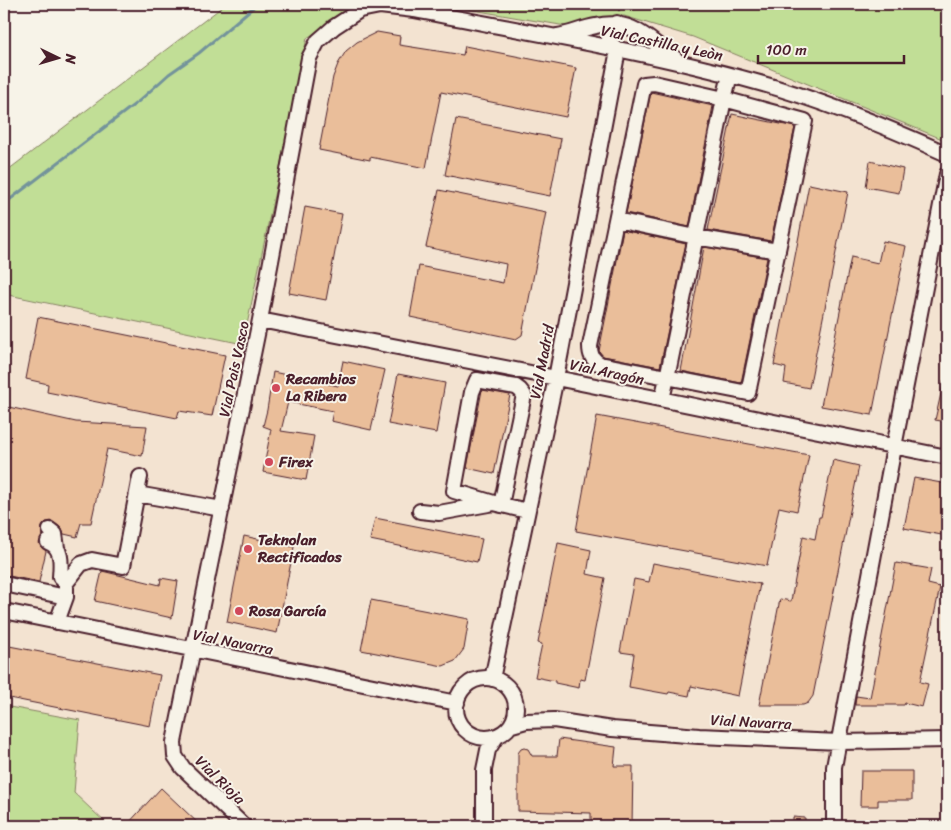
<svg xmlns="http://www.w3.org/2000/svg" width="951" height="830" font-family="Sriracha,sans-serif">
  <style>
    .built { fill: #f3e3d1 }
    .green { fill: #c1de96; stroke: #867e60 }
    .lines { fill: none; stroke-linecap: round; stroke-linejoin: round }
    .stream { stroke: #73939b; stroke-width: 3 }
    .building { fill: #eabe9a; stroke: #4a1f2b }
    .minor-casing { stroke: #4a1f2b; stroke-width: 18 }
    .path { stroke: #4a1f2b; stroke-width: 2; stroke-dasharray: 1 4; stroke-linecap: butt }
    .minor { stroke: #f7f3e8; stroke-width: 14 }
    .poi-dot { fill: #d1495b; stroke: #f7f3e8; stroke-width: 2 }
    .labels { text-anchor: middle; stroke-width: 4; stroke-linejoin: round; paint-order: stroke }
    .street-label { font-size: 15px; fill: #4a1f2b; stroke: #f7f3e8 }
    .poi-label { font-size: 15px; font-weight: bold; fill: #4a1f2b; stroke: #f7f3e8; text-anchor: start }
  </style>
  <rect width="100%" height="100%" fill="#f7f3e8"/>
  <filter id="ink" filterUnits="userSpaceOnUse"><feTurbulence type="fractalNoise" baseFrequency=".02" numOctaves="2"/><feDisplacementMap in="SourceGraphic" scale="10" xChannelSelector="R" yChannelSelector="G"/><feConvolveMatrix kernelMatrix="1 2 1 2 8 2 1 2 1" color-interpolation-filters="sRGB"/></filter>
  <g filter="url(#ink)">
    <path class="built" d="M361,4h77l128,22 58,-10 69,21 254,104v685h-838l-35,-33 6,-73 -76,-14v-411l239,49 64,-306z"/>
    <path class="green" d="M226,4h135l-54,34 -64,306 -239,-50v-121z
      M438,4h509v137l-254,-104 -69,-21 -58,10z
      M4,706l76,14 -6,73 35,33h-105z"/>
    <g class="lines">
      <path class="stream" d="M4,204l135,-103 30,-27 30,-21 58,-49"/>
    </g>
    <path class="building" d="M377,32l23,4 -1,9 64,10 2,-9 111,22 -10,49 -125,-25 -15,76 -56,-11v3l-51,-10 14,-73 5,-13 8,-13 11,-9z
      M651,92l62,14 -24,121 -63,-14z
      M732,114l63,13 -24,114 -63,-11z
      M456,119l105,20 -11,57 -105,-21z
      M870,161l33,8 -4,24 -33,-6z
      M809,184l39,8 -39,196 -25,-5 2,-15 -12,-3z
      M439,190l107,22 -24,123 -6,4 -106,-22 9,-51 84,17 3,-19 -80,-17z
      M305,207l37,7 -16,86 -37,-7z
      M623,230l63,14 -26,123 -57,-11 -4,-5z
      M883,241l23,5 -34,169 -51,-9 30,-149 27,6z
      M704,247l63,11 -26,125 -60,-12z
      M38,317l187,38 -13,61 -33,-5 -2,7 -130,-26 1,-8 -22,-5z
      M343,361l42,9 -14,60 -40,-9 2,-10 -45,-9 -7,29 33,5 -8,44 -43,-8 8,-43 -8,-3 4,-16 6,-38 65,14z
      M398,374l47,9 -9,50 -48,-9z
      M944,380h3v42l-12,-2z
      M482,390l28,5 -16,79 -27,-6z
      M4,406l72,16 71,4 -5,30 -35,-7 -16,74h-10l-4,14 -13,-3 -4,-7 -8,-6 -6,1 -3,3 -2,4 2,6 -4,8 2,4 5,4 -7,31 -35,-7z
      M597,416l212,39 -12,56 -18,-4 -12,59 -191,-35z
      M833,460l26,6 -46,230 -5,7 -5,2h-44l21,-106 11,2 12,-65 12,3 4,-22h2z
      M914,478l33,6v52l-43,-8z
      M375,518l107,21 -5,23 -107,-22z
      M244,536l50,11 -17,86 -50,-11z
      M558,543l33,7 -4,24 18,4 -20,102 -5,-1 -1,9 -24,-5v-2l-20,-4 7,-33 -4,-1z
      M653,563l107,21 -22,112 -47,-10 -2,10 -20,-4 -1,2 -39,-7 5,-33 -14,-2 14,-73 15,3z
      M896,563l35,6 -3,15 12,3 -20,95 8,2 -6,23 -17,-4 -1,2h-49l1,-9 14,2z
      M102,571l58,14 1,-7 17,3 -6,37 -77,-17z
      M371,600l98,19 -5,30 -9,12 -12,5 -82,-16z
      M4,645l156,30 -10,51 -146,-29z
      M559,739l57,8 -2,19h19l-1,60h-41v-13l-73,-2v-58l3,-4 3,-1 4,1 4,7h25z
      M861,771h51v29h-34v6h-18z
      M161,788l40,38h-75z
      M793,817l12,1v8h-12z"/>
    <g class="lines">
      <g class="minor-casing">
        <path id="minor" d="M558,36c13,-2 25,-8 38,-10 38,-8 52,14 80,33
          M730,75l-6,24 -70,-16 -10,1 -28,136 80,17 82,14
          M616,220l-26,126c0,9 2,13 10,18l148,29 57,-272 -81,-22 -57,279 -5,21
          M260,320l296,58 391,79
          M137,494l85,15
          M494,503l-40,-12 18,-99 5,-12 39,7 4,3 4,5 -23,110
          M420,511l19,2 55,-10 33,8
          M50,530l5,4 2,14
          M48,542c15,5 13,22 12,35l6,6
          M4,584l62,13
          M4,611l453,92
          M57,622l9,-25v-14l15,-19 11,-4 31,6 17,-89
          M456 708a30 30 0 1 1 60 0a30 30 0 1 1-60 0Z
          M492,679l64,-301 62,-328 -6,-5 -3,-6 2,-10 6,-6
          M512,725l14,-4 28,-1 58,9 87,7 141,6 107,-2
          M244,826l-61,-58 -8,-12 -1,-14 86,-422 49,-262 9,-17 16,-14 26,-17 20,-4 34,4c114,22 230,41 342,72 66,18 129,44 191,72
          M484,826v-56l4,-20 8,-13
          M834,826v-59l60,-320 53,-273"/>
      </g>
      <path class="path" d="M619,11v-7"/>
      <use href="#minor" class="minor"/>
    </g>
  </g>
  <g class="poi-dot">
    <circle cx="276" cy="388" r="5"/>
    <circle cx="269" cy="462" r="5"/>
    <circle cx="248" cy="549" r="5"/>
    <circle cx="239" cy="611" r="5"/>
  </g>
  <g class="labels">
    <g class="street-label">
      <text transform="translate(662 43) rotate(12)" y="5">Vial Castilla y Leòn</text>
      <text transform="translate(542 362) rotate(-79)" y="5">Vial Madrid</text>
      <text transform="translate(234 369) rotate(-78)" y="5">Vial Pais Vasco</text>
      <text transform="translate(607 372) rotate(12)" y="5">Vial Aragón</text>
      <text transform="translate(233 642) rotate(11)" y="5">Vial Navarra</text>
      <text transform="translate(751 722) rotate(3)" y="5">Vial Navarra</text>
      <text transform="translate(220 780) rotate(44)" y="5">Vial Rioja</text>
    </g>
    <g class="poi-label">
      <text x="286" y="384">Recambios<tspan x="286" dy="17">La Ribera</tspan></text>
      <text x="279" y="467">Firex</text>
      <text x="258" y="545">Teknolan<tspan x="258" dy="17">Rectificados</tspan></text>
      <text x="249" y="616">Rosa García</text>
    </g>
  </g>
  <rect width="951" height="830" fill="none" stroke="#f7f3e8" stroke-width="20"/>
  <rect x="10" y="10" width="931" height="810" fill="none" stroke="#4a1f2b" stroke-width="2" filter="url(#ink)"/>
  <g transform="translate(58 58) rotate(95)" stroke="#f7f3e8" stroke-width="4" paint-order="stroke">
  <path d="M0-4L9 19L0 12L-9 19Z" fill="#4a1f2b"/>
  <text y="-8" font-size="14" font-weight="bold" text-anchor="middle" fill="#4a1f2b">N</text>
  </g>
  <path d="M758 55v8h146v-8" fill="none" stroke="#4a1f2b" stroke-width="2.5"/>
  <text x="766" y="55" font-size="15" fill="#4a1f2b" stroke="#f7f3e8" stroke-width="4" paint-order="stroke">100 m</text>
</svg>
